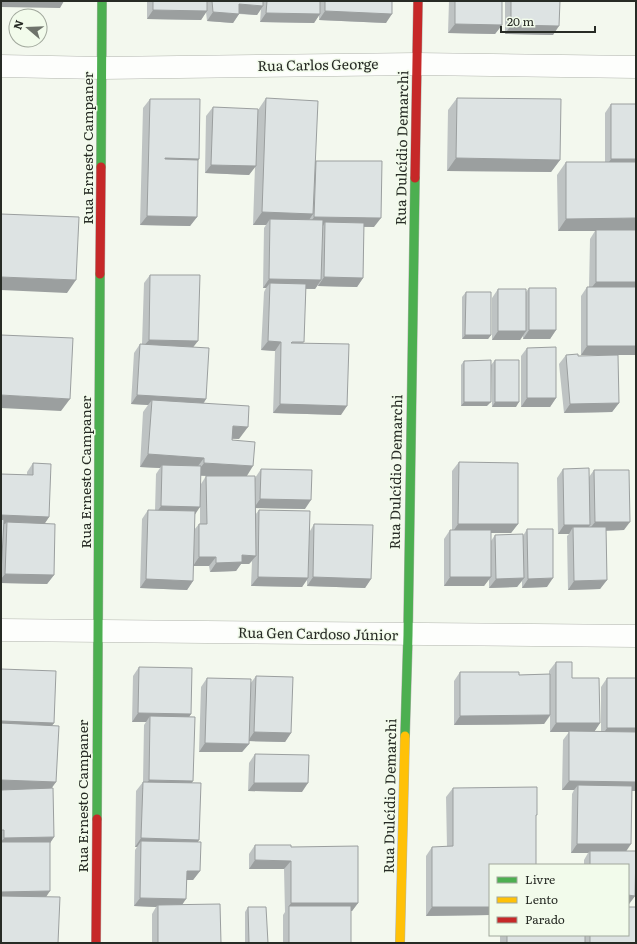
<svg xmlns="http://www.w3.org/2000/svg" width="637" height="944" font-family="Literata,serif">
  <style>
    .lines { fill: none; stroke-linecap: round; stroke-linejoin: round }
    .street-casing { stroke: #b2b5ae; stroke-width: 23 }
    .fast-casing { stroke: #b2b5ae; stroke-width: 10 }
    .slow-casing { stroke: #b2b5ae; stroke-width: 10 }
    .jam-casing { stroke: #b2b5ae; stroke-width: 10 }
    .street { stroke: #fdfefc; stroke-width: 22 }
    .fast { stroke: #4caf50; stroke-width: 9 }
    .slow { stroke: #ffc107; stroke-width: 9 }
    .jam { stroke: #c62828; stroke-width: 9 }
    .wall { fill: #bec3c3; fill-rule: evenodd }
    .shaded-wall { fill: #9b9f9f }
    .building { fill: #dde3e3; stroke: #9b9f9f }
    .labels { text-anchor: middle; stroke-width: 3; stroke-linejoin: round; paint-order: stroke }
    .street-label { font-size: 14px; fill: #272b25; stroke: #f2fbeb }
  </style>
  <rect width="100%" height="100%" fill="#f3f8ee"/>
  <g class="lines">
    <g class="street-casing">
      <path id="street" d="M1,66l101,2 315,-4 219,3
        M1,630l635,6"/>
    </g>
    <g class="fast-casing">
      <path id="fast" d="M101,167l1,-166
        M405,736l3,-101 7,-457
        M97,819l3,-545"/>
    </g>
    <g class="slow-casing">
      <path id="slow" d="M400,943l5,-207"/>
    </g>
    <g class="jam-casing">
      <path id="jam" d="M415,178l3,-177
        M100,274l1,-107
        M96,943l1,-124"/>
    </g>
    <use href="#street" class="street"/>
    <use href="#fast" class="fast"/>
    <use href="#slow" class="slow"/>
    <use href="#jam" class="jam"/>
  </g>
  <path class="wall" d="M147,1h245l-6,22 -67,-3v-5l-5,8 -54,-1 1,-13 -4,6 -18,-1 -6,9 -26,-2 -1,-9 -5,8 -54,-1z
    M449,1h53v24l-7,9 -47,-1z
    M505,1h55l-7,34 -48,-1z
    M266,98l49,63 59,66h-10l-1,51 -6,9 -39,-1v-1l-3,4h-9l-3,54 38,72 -68,-2 2,-62 -14,-1 3,-58 2,-4h-3l1,-60 2,-3h-13l2,-59 -6,9 -44,-2 1,-57 7,-9 45,3z
    M457,98l103,62 -9,12 -104,-1 1,-61z
    M150,99l49,60 -1,1 -1,57 -7,9 -50,-1 3,-117z
    M611,104l25,251h-55v-59l6,-9h2l1,-48 5,-8h-37l-1,-56 9,-13h39v-49z
    M150,275l43,72 13,52 -2,4 35,36h-7v1l15,36 8,2 6,-9 44,40 -50,-1v7l4,-5 51,21 4,-7 57,55 -6,9 -58,-2v-6l-5,7 -51,-1 1,-25 -3,3h-8l-5,7 -26,1 -1,-6h-16v15l-6,9 -47,-2 2,-69 6,-9 7,1 1,-37 4,-6 -20,-1 3,-55 5,-7 -17,-1 3,-51 6,-9h2l2,-61zM201,476h6h-1l-5,8zM200,502v22h-1l-5,6 1,-16z
    M529,288l27,42 -6,9h-27v-3l-3,4h-28v-42l6,-9 28,3z
    M466,292l25,43 -3,4h-26v-42z
    M527,348l29,50 -6,9h-29v-51z
    M566,355l12,1 41,47 -7,9 -48,1 -5,-49z
    M495,360l21,47h-24l-1,-42z
    M464,361l23,45h-26v-41z
    M459,462l59,62 -7,9h-20v8l4,-6 28,1 4,-7 20,58 -25,1v-7l-5,6 -28,1v-9l-5,7h-40v-47l6,-9h2v-59z
    M33,463l16,54 -4,6 9,52 -7,9 -46,-1v-109l26,1v-3z
    M563,469l26,8 5,-7 30,60 -18,1 1,49 -7,9 -32,1 -1,-54 2,-2h-11l-1,-56z
    M556,662l16,16 28,45 -6,9h7v-45l6,-9h29v113h-4l-6,60h10v35h-1v10l-6,8h-1v-39h-44v-5l4,-7h-17l1,-59 2,-4h-12l1,-50 6,-8h-19v-16l-6,8 -90,1v-44l6,-9 59,3 30,-1v-3z
    M139,667l52,47 -2,3 3,66 6,59 2,29 -7,9h-6l-5,25 39,38h-69v-29l4,-7 -22,-1 1,-56 2,-3h-2l1,-56 7,-9 1,-57 2,-3h-14l1,-46z
    M1,669l53,54 -2,2 4,57 -5,7 3,48 -4,6 -4,54 -45,46z
    M256,676l35,57 -6,9 -36,-1v3l-7,8h-43l2,-65 6,-9 43,6z
    M255,754l47,38 -54,-1 1,-28z
    M453,788l37,77v50l-64,1v-60l6,-9h15l-1,-50z
    M255,845l36,2 67,56 -6,8h-1v32h-68v-28l2,-3 -1,-43h-35v-15z
    M248,907l20,36h-23v-31z
    M500,935h128l8,8h-136z"/>
  <path class="shaded-wall" d="M1,1h63l-4,7 -59,-1z
    M239,4l24,2 -6,9 -24,-2z
    M153,10l54,1 -6,9 -54,-1z
    M325,11l67,3 -6,9 -67,-3z
    M213,12l26,2 -6,9 -26,-2z
    M266,13l54,1 -6,9 -54,-1z
    M455,24l47,1 -7,9 -47,-1z
    M511,25l48,1 -6,9 -48,-1z
    M165,158l34,1 -7,9 -33,-1z
    M456,158l104,2 -9,12 -104,-1z
    M611,159h25v9h-31z
    M211,165l45,1 -7,9 -44,-2z
    M262,212l51,2 -8,12 -35,-7 -4,6h-13z
    M147,216l50,1 -7,9 -50,-1z
    M314,217l67,1 -7,9 -49,-1v-4l-2,4h-15z
    M636,218v13h-78l8,-12z
    M1,277l75,3 -9,13 -66,-3z
    M324,277l39,1 -6,9 -39,-1z
    M269,279l52,1 -6,9 -45,-1v-5l-4,5h-3z
    M596,282h40v8l-47,1z
    M529,330h27l-6,9h-27z
    M498,331h28l-6,9h-28z
    M465,335h26l-3,4h-26z
    M149,340l49,1 -7,9 -49,-2z
    M268,341l13,1 -6,9 -14,-1z
    M587,346h49v9h-55z
    M1,395l69,4 -9,12 -60,-3z
    M137,395l69,4 -6,9 -48,-8 -4,5 -17,-1z
    M527,398h29l-6,9h-29z
    M464,402h27l-4,4h-26z
    M495,402h24l-3,5h-24z
    M619,403l-7,9 -48,1 6,-9z
    M280,404l67,2 -6,9 -68,-2z
    M233,426l15,1 -9,12 -15,-1z
    M148,454l56,4 -9,12 -33,-5 -2,3 -20,-1z
    M204,463l49,3 -8,13 -50,-4z
    M260,499l51,1 -6,9 -51,-1z
    M161,506l39,1 -6,9 -39,-1z
    M1,515l48,2 -6,9 -36,-4 -2,2h-4z
    M595,522h35l-6,8 -36,1z
    M458,524h60l-7,9h-59z
    M564,525h26l-6,8 -11,-6 -4,7h-11z
    M242,555l14,1 -7,8h-8l-5,7 -26,1 6,-9z
    M199,557h17l-7,9h-16z
    M5,574l49,1 -7,9 -46,-1v-4z
    M258,577l50,1 -6,9 -51,-1z
    M313,577l58,2 -6,9 -58,-2z
    M450,577h41l-7,9h-40z
    M524,578l-7,9 -28,1 7,-9z
    M553,578l-6,9 -25,1 6,-9z
    M146,579l47,2 -6,9 -47,-2z
    M607,580l-7,9 -32,1 6,-9z
    M138,713l53,1 -6,9 -35,-7 -4,6h-14z
    M550,715l-6,9 -90,1 6,-9z
    M1,721l53,2 -9,12 -44,-1z
    M556,723h44l-6,9h-44z
    M607,728h29v9h-35z
    M254,732l37,1 -6,9 -37,-1z
    M205,743l44,1 -7,8h-43z
    M1,780l55,2 -9,12 -46,-2z
    M149,780l44,1 -6,9 -45,-1z
    M569,781l67,1v9l-58,-1v-5l-4,5h-12z
    M254,783h54l-6,9 -54,-1z
    M54,837l-6,9 -47,-4 3,-4z
    M141,838l58,2 -6,9 -52,-8 -4,6h-2z
    M577,844h54l-6,9 -35,-2 -2,2h-17z
    M255,860l36,1 -7,8h-35z
    M187,871h13l-7,9h-12z
    M50,891l-6,9 -43,1v-9z
    M628,895l7,1 -6,8h-1z
    M140,898l46,1 -6,9 -22,-3 -2,2 -22,-1z
    M291,903h67l-6,8 -63,1v-6z
    M432,907h58v8l-64,1z"/>
  <path class="building" d="M153,1h54v10l-54,-1z
    M212,1h51v5l-24,-2v10l-26,-2z
    M267,1h53v13l-54,-1z
    M325,1h67v13l-67,-3z
    M455,1h47v24l-47,-1z
    M511,1h49l-1,25 -48,-1z
    M266,98l52,3 -5,113 -51,-2z
    M457,98l104,1 -1,61 -104,-2z
    M150,99h50l-1,60 -34,-1v1l33,1 -1,57 -50,-1z
    M611,104h25v55h-25z
    M213,107l45,2 -2,57 -45,-1z
    M316,161h66l-1,57 -67,-1z
    M566,162h70v56l-70,1z
    M1,214l78,3 -3,63 -75,-3z
    M270,219l53,1 -2,60 -52,-1z
    M325,222l39,1 -1,55 -39,-1z
    M596,230h40v52h-40z
    M150,275h50l-2,66 -49,-1z
    M270,283l36,1 -2,58h-12l-1,1 58,1 -2,62 -67,-2 1,-62 -13,-1z
    M587,287h49v59h-49z
    M529,288h27v42h-27z
    M498,289h28v42h-28z
    M466,292h25v43h-26z
    M1,335l72,3 -3,61 -69,-4z
    M140,344l69,4 -3,51 -69,-4z
    M556,347v51h-29v-50z
    M578,354v2l40,-1 1,48 -49,1 -4,-49z
    M491,360v42h-27v-41z
    M495,360h24v42h-24z
    M152,400l97,6 -1,21 -15,-1 -1,14 23,2 -2,24 -49,-3v-5l-56,-4z
    M459,462l59,1v61h-60z
    M33,463l18,1 -2,53 -48,-2v-41l32,1z
    M162,465l39,1 -1,41 -39,-1z
    M589,468l1,57h-26l-1,-56z
    M261,469l51,1 -1,30 -51,-1z
    M594,470h35l1,52h-35z
    M206,476h49l1,80 -14,-1v7l-26,1v-6h-17v-33h8z
    M148,510l47,1 -2,70 -47,-2z
    M259,510l51,1 -2,67 -50,-1z
    M1,519l3,1 -3,53z
    M7,522l48,2 -1,51 -49,-1z
    M314,524l59,1 -2,54 -58,-2z
    M573,527h33l1,53 -33,1z
    M527,529h26v49l-25,1z
    M450,530h41v47h-41z
    M523,534l1,44 -28,1 -1,-44z
    M556,662h16v16h27l1,45h-44z
    M139,667l53,1 -1,46 -53,-1z
    M1,669l55,2 -2,52 -53,-2z
    M460,672h59v3l31,-1v41l-90,1z
    M256,676l37,1 -2,56 -37,-1z
    M207,678l44,1 -2,65 -44,-1z
    M607,678h29v50h-29z
    M150,716l45,1 -2,64 -44,-1z
    M1,723l58,3 -3,56 -55,-2z
    M569,731l67,1v50l-67,-1z
    M255,754l54,1 -1,28h-54z
    M143,782l58,1 -2,57 -58,-2z
    M578,785l54,1 -1,58h-54z
    M537,787v28h-1v50h-46v42h-58v-60l21,-1v-58z
    M53,788l1,49 -50,1v-8h-3v-40z
    M141,841l60,1 -1,29h-13l-1,28 -46,-1z
    M1,842h49v49l-49,1z
    M255,845h36v2l67,-1v57h-67v-42l-36,-1z
    M590,851h46l-1,45 -7,-1v-30h-38z
    M1,896l59,1 -2,46h-57z
    M220,904l1,39h-63v-38z
    M289,906h62v37h-62z
    M248,907h18l2,36h-19z
    M628,907h8v36h-46v-8h38z
    M507,935h78v8h-78z"/>
  <g class="labels">
    <g class="street-label">
      <text transform="translate(318 65) rotate(-1)" y="5">Rua Carlos George</text>
      <text transform="translate(88 148) rotate(-90)" y="5">Rua Ernesto Campaner</text>
      <text transform="translate(402 148) rotate(-89)" y="5">Rua Dulcídio Demarchi</text>
      <text transform="translate(86 472) rotate(-90)" y="5">Rua Ernesto Campaner</text>
      <text transform="translate(396 472) rotate(-89)" y="5">Rua Dulcídio Demarchi</text>
      <text transform="translate(318 634) rotate(1)" y="5">Rua Gen Cardoso Júnior</text>
      <text transform="translate(83 796) rotate(-90)" y="5">Rua Ernesto Campaner</text>
      <text transform="translate(390 796) rotate(-89)" y="5">Rua Dulcídio Demarchi</text>
    </g>
  </g>
  <rect width="637" height="944" fill="none" stroke="#272b25" stroke-width="4"/>
  <rect x="489" y="864" width="140" height="72" fill="#f2fbeb" stroke="#a1a89c"/>
  <rect x="497" y="877" width="20" height="6" fill="#4caf50" stroke="#a1a89c"/>
  <text x="525" y="884" font-size="12" fill="#272b25">Livre</text>
  <rect x="497" y="897" width="20" height="6" fill="#ffc107" stroke="#a1a89c"/>
  <text x="525" y="904" font-size="12" fill="#272b25">Lento</text>
  <rect x="497" y="917" width="20" height="6" fill="#c62828" stroke="#a1a89c"/>
  <text x="525" y="924" font-size="12" fill="#272b25">Parado</text>
  <g transform="translate(28 28) rotate(289)"><circle r="19" fill="#f2fbeb" stroke="#a1a89c"/>
  <path d="M0-3L7 15L0 10L-7 15Z" fill="#6e736b"/>
  <text y="-6" font-size="11" font-weight="bold" text-anchor="middle" fill="#272b25">N</text>
  </g>
  <path d="M501 26v6h94v-6" fill="none" stroke="#272b25" stroke-width="2"/>
  <text x="507" y="26" font-size="12" fill="#272b25" stroke="#f2fbeb" stroke-width="3" paint-order="stroke">20 m</text>
</svg>
